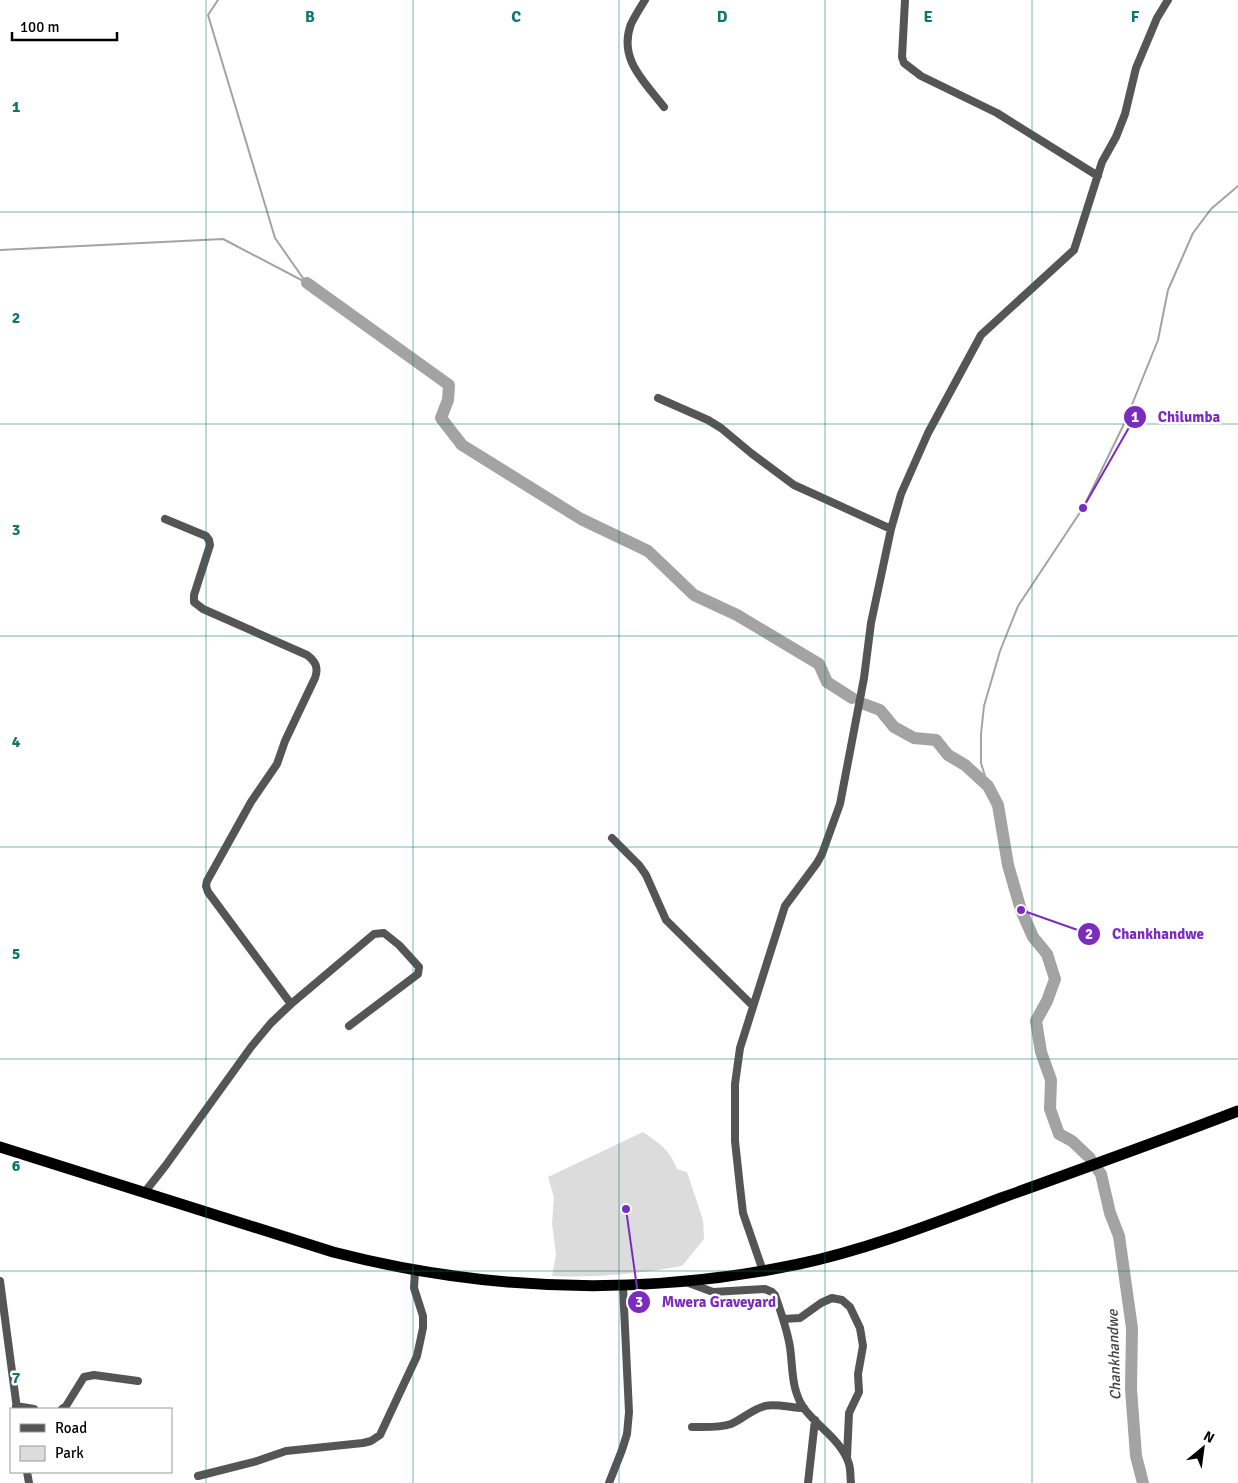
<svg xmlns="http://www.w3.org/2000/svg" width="1238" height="1483" font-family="Signika,sans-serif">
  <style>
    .green { fill: #dcdcdc }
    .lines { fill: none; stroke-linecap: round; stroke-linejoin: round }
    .stream { stroke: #a3a3a3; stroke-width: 2 }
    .river { stroke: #a3a3a3; stroke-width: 12 }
    .minor { stroke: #555; stroke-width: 8 }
    .highway { stroke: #000; stroke-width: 11 }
    .grid { fill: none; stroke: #0f766e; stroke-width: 1; stroke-opacity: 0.55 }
    .labels { text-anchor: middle; stroke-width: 5; stroke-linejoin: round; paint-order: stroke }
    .water-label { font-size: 15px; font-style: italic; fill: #444; stroke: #fff }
    .grid-label { font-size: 16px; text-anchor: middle; font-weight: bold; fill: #0f766e; stroke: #fff; stroke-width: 5; stroke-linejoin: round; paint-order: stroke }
    .leader { fill: none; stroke: #7b2cbf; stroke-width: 2 }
    .callout-dot { fill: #7b2cbf; stroke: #fff; stroke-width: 2 }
    .mark-label { font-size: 15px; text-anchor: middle; font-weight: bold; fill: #fff }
    .callout-label { font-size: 15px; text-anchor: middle; font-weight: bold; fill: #7b2cbf; stroke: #fff; stroke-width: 5; stroke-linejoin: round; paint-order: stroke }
  </style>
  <rect width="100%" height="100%" fill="#fff"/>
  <path class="green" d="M643,1132c16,11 27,18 34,37l10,3 16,48 1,19 -22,27c-44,8 -86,12 -130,10l4,-21 -4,-32 2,-26 -6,-20z"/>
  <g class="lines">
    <path class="stream" d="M218,0l-10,15 67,223 30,43
      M0,250l223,-11 84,44
      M988,786l-7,-23v-29l3,-28 16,-55 18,-45 65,-98 42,-86 33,-82 10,-50 25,-57 18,-24 27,-23"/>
    <path class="river" d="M307,283l142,102 -1,15 -7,18 21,27 119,74 67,32 46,44 43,20 82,49 8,18 25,16
      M864,704l16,6 14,17 20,11 22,2 12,15 17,10 23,21 10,19 10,60 13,45 12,27 14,17 8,25 -8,22 -11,20 5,31 10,28 -1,29 9,25 13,7 18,17
      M1098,1170l3,4 9,39 9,23 13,92 -1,61 5,67 7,27"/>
    <path class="minor" d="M645,0c-5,8 -10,16 -14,24 -13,35 13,57 33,83
      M905,0l-3,57 2,6 17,13 76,37 101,63
      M658,398l50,22 13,8 30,25 43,32 97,44
      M165,519l41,17 3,4 1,5 -16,50v7l9,7 104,46c8,6 12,12 8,23l-30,63 -8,23 -26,38 -44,79 -1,5 2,6 83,112
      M612,838l27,27 7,10 20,45 87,86
      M144,1193l22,-28 85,-118 20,-24 20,-19 83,-70 10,-1 15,12 20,22 -1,7 -69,52
      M763,1271l-20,-58 -3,-26 -5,-46v-57l5,-36 45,-142 32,-43 5,-9 18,-50 24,-126 7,-55 20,-94 10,-35 27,-61 53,-98 93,-85 28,-88 14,-25 9,-23 11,-46 21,-50 11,-18
      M0,1281l17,128
      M686,1282l27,10 52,-3 7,3 3,3c6,17 12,34 15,52 3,21 1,41 13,60 13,19 39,33 46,57 2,6 1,13 2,19
      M783,1319l17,-1 21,-15 11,-5 10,2 8,7 10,21 3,18 -5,28 1,18 -10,21 -2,44
      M16,1406l18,3
      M62,1409l4,-3 18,-29 10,-2 44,6
      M692,1427c12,0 27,1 39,-3 12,-5 21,-15 34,-18 11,-3 26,2 39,2
      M27,1472l2,11
      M198,1476l59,-15 29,-10 77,-8 8,-2 9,-6 37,-79 6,-28v-12l-9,-28 1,-17
      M609,1483l13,-33 5,-16 2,-22 -6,-126
      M808,1483l7,-63"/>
    <path class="highway" d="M0,1147l333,105c155,40 309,45 466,12 70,-15 138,-42 205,-67 78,-28 156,-56 234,-86"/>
  </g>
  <path class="grid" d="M206,0v1483M413,0v1483M619,0v1483M825,0v1483M1032,0v1483M0,212h1238M0,424h1238M0,636h1238M0,847h1238M0,1059h1238M0,1271h1238"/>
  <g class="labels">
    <g class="water-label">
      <text transform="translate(1114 1355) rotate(-92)" y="5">Chankhandwe</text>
    </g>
  </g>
  <g class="grid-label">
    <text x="310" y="22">B</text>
    <text x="516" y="22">C</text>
    <text x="722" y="22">D</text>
    <text x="928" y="22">E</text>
    <text x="1135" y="22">F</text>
    <text x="16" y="112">1</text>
    <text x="16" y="323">2</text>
    <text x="16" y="535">3</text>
    <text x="16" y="747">4</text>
    <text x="16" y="959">5</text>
    <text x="16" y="1171">6</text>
    <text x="16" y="1383">7</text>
  </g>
  <path class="leader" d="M1083 508L1135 417M1021 910L1089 934M626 1209L639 1302"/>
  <g class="callout-dot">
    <circle cx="1083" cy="508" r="5"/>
    <circle cx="1021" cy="910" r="5"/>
    <circle cx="626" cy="1209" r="5"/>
    <circle cx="1135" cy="417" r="12"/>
    <circle cx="1089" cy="934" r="12"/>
    <circle cx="639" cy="1302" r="12"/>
  </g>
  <g class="mark-label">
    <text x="1135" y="422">1</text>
    <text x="1089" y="939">2</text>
    <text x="639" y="1307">3</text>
  </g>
  <g class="callout-label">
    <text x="1189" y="422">Chilumba</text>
    <text x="1158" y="939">Chankhandwe</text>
    <text x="719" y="1307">Mwera Graveyard</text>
  </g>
  <rect x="10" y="1408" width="162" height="65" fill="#ffffff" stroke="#999999"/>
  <rect x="20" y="1424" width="25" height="8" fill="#555555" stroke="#999999"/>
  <text x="55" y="1433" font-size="15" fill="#000000">Road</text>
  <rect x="20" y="1446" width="25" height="15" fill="#dcdcdc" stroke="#999999"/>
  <text x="55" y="1458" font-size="15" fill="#000000">Park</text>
  <g transform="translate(1203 1448) rotate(29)" stroke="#ffffff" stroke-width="4" paint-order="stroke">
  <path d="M0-4L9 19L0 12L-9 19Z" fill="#000000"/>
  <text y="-8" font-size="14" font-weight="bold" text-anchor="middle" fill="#000000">N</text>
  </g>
  <path d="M12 32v8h105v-8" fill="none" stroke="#000000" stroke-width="2.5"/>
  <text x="20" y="32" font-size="15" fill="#000000" stroke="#ffffff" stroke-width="4" paint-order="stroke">100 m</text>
</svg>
